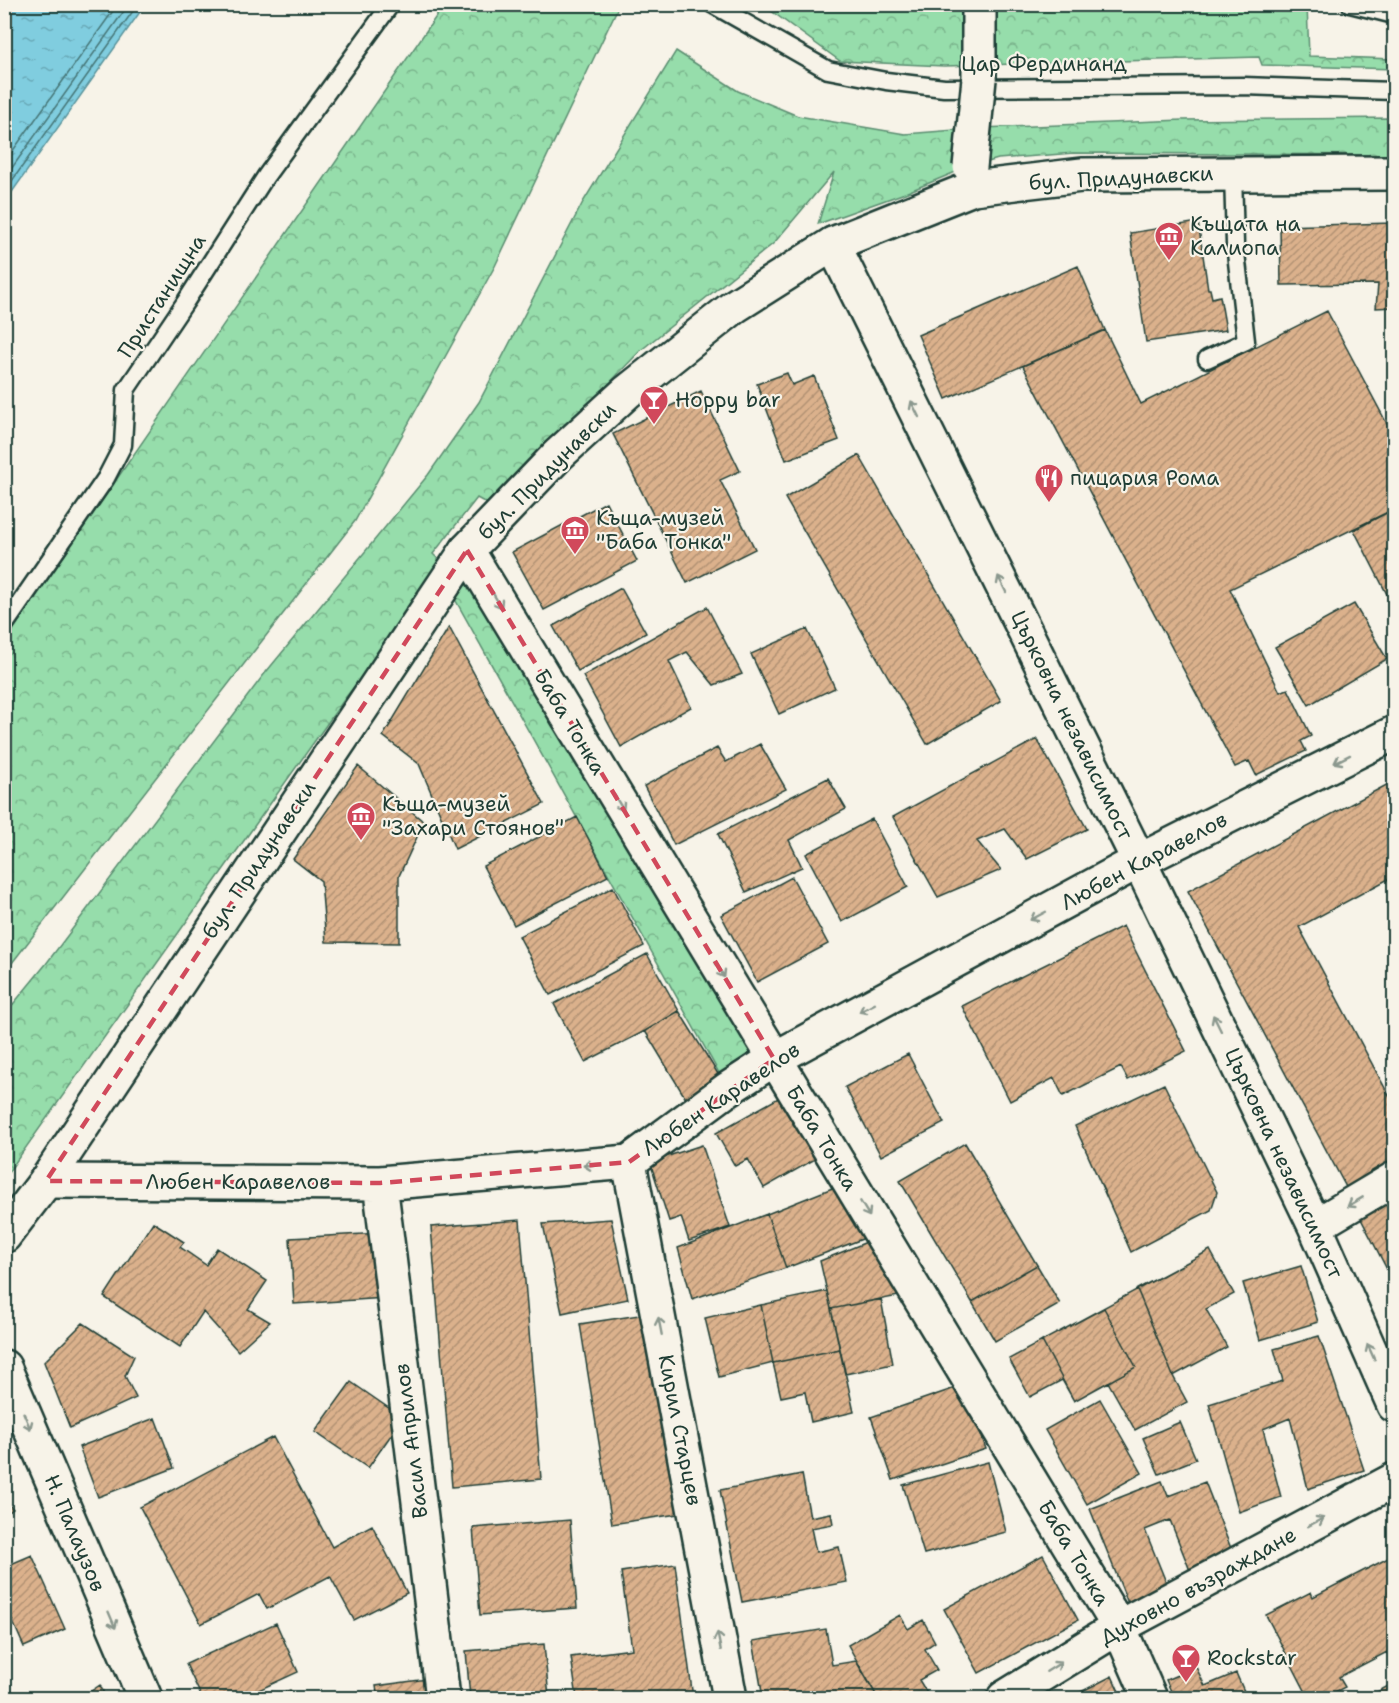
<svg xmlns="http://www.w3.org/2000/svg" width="1399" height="1703" font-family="'Shantell Sans',sans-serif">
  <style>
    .forest { fill: url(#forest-crowns); stroke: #5a8d70; stroke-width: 1.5 }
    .water { fill: url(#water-ripples); stroke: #59939b; stroke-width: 1.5 }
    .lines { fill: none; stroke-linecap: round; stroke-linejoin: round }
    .shore { stroke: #467778; stroke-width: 1.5 }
    .building { fill: url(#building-hatch); stroke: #1f3d34; stroke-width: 1.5 }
    .lane-casing { stroke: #1f3d34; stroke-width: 21 }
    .street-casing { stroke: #1f3d34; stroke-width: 38 }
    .secondary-casing { stroke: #1f3d34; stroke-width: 38 }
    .lane { stroke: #f7f3e8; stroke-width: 16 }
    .street { stroke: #f7f3e8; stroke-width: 33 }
    .secondary { stroke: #f7f3e8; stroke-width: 33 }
    .street-bridge-casing { stroke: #1f3d34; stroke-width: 38; stroke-linecap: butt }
    .street-bridge { stroke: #f7f3e8; stroke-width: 33 }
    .oneway { stroke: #8b988e }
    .marked { fill: none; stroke: #d1495b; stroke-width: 4.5; stroke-dasharray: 12 8; stroke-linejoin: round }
    .labels { text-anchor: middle; stroke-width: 4.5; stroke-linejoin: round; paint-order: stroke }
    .street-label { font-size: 21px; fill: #1f3d34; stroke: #f7f3e8 }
    .poi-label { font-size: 21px; fill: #1f3d34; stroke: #f7f3e8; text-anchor: start }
  </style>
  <defs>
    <pattern id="forest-crowns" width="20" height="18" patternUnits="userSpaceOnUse" patternTransform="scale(1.5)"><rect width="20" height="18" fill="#96ddab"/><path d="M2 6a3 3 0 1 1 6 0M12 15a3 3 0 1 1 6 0" fill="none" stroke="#7ab48c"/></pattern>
    <pattern id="water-ripples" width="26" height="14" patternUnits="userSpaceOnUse" patternTransform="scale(1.5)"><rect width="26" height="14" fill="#80cddf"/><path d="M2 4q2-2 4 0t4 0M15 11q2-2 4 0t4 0" fill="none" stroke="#68a8b6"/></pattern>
    <pattern id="building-hatch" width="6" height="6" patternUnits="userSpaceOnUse" patternTransform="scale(1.5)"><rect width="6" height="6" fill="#dbb18c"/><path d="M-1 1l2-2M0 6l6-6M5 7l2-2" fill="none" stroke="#b19173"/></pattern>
  </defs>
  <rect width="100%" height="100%" fill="#f7f3e8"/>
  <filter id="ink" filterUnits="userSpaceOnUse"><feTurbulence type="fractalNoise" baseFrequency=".0167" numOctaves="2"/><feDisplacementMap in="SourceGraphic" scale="12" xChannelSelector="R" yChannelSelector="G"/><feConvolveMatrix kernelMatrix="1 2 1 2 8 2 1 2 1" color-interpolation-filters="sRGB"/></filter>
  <g filter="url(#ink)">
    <path class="forest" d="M444,5h175l-124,261 -140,255 -350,451v-331z
      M763,5h544l2,51 85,3v10l-132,-4 -3,-8 -315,9 -104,-5z
      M676,51l62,40 60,25 107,18 76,-6 202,-8 211,-2v37l-320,-2 -76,6 -40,12 -53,22 -87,31 16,-52 -60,71 -134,108 -115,121 -30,36 -18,-10 -44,56 17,17 -26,28 -78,98 -341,480v-163l41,-50 216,-287 166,-202 51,-73 104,-200z
      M462,556l332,498 -66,35 -282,-506z"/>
    <path class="water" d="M5,4l140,1 -140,197 -1,-197z"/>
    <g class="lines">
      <path class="shore" d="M4,163l114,-159
        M4,179l125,-175
        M4,192l134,-188"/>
    </g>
    <path class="building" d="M1198,222l10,67h2l2,9 8,-2 6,34 -80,12 -16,-109z
      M1394,223v84l-18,1 2,-24 -97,1 -1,-59z
      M1078,266l27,64 -159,69 -28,-64z
      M1327,311l67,126v72l-164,80 50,103 8,-3 23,47 -10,5 5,10 -50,24 -7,-14 -14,6 -212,-401 82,-36 36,74z
      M787,373l5,12 22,-9 25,64 -53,20 -29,-76z
      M701,391l39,80 -20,9 35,69 -68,34 -74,-149z
      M859,455l142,246 -74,43 -142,-246z
      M606,502l31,59 -93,49 -32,-58z
      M1394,509v93l-2,2 -38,-74z
      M621,588l25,45 -68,38 -25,-45z
      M1354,604l33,55 -78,46 -34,-58z
      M707,607l35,67 -28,11 -27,-33 -18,9 22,46 -70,40 -38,-71z
      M449,627l95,177 -89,45 -36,-85 -36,-28z
      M807,629l28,59 -56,26 -28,-60z
      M1037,739l50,90 -60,30 -22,-30 -28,12 24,29 -63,27 -45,-80z
      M760,744l26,45 -112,56 -30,-59 73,-38 9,14z
      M358,766l66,56 -25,54v67l-73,-1 -5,-61 -28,-22z
      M828,778l18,31 -57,31 13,27 -56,25 -28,-58z
      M1394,781v95l-95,51 95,178v59l-47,25 -159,-298z
      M577,817l31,59 -94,49 -31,-59z
      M872,819l36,68 -66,35 -36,-68z
      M792,877l36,67 -71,38 -36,-67z
      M613,887l31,59 -94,49 -31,-59z
      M1123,926l63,125 -58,29 -7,-13 -58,29 -9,-18 -44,23 -48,-95z
      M647,954l32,57 -34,20 -60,31 -31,-58z
      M679,1011l44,71 -34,22 -44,-73z
      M908,1054l36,69 -63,33 -36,-69z
      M1164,1084l53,108 -6,18 -80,42 -56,-126z
      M782,1096l35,62 -53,30 -16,-29 -13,7 -19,-33z
      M965,1143l72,122 -65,37 -72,-121z
      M702,1145l28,82 -41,14 -8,-24 -12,4 -19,-59z
      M840,1185l30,51 -84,32 -19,-54z
      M1394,1193v90l-36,-70z
      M767,1214l19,54 -94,31 -14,-51z
      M611,1219l17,80 -66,14 -19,-89z
      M520,1220l21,259 -89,8 -21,-260z
      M153,1222l31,20 -4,5 26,18 11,-17 50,33 -19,28 22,13 -32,29 -35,-39 -23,35 -76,-50z
      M382,1233l4,65 -92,6 -4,-66z
      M874,1239l30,56 -73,14 -11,-48z
      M1210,1250l24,44 -28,15 21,38 -54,29 14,26 -52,28 -27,-48 -34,19 -12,-21 -32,17 -21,-38z
      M1210,1250l24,44 -28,15 21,38 -54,29 -36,-87z
      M1037,1265l23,39 -65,37 -23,-39z
      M1301,1266l17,56 -58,18 -17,-57z
      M827,1291l13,58 -67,14 -12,-58z
      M881,1299l12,65 -48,10 -14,-65z
      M761,1305l12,58 -54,14 -14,-59z
      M1104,1308l32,59 -62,34 -32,-60z
      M652,1313l32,200 -72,11 -32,-200z
      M83,1323l51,33 -9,20 11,22 -66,30 -26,-66z
      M1319,1336l45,134 -56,19 -18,-71 -27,11 18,68 -42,15 -30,-108 74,-23 -9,-32z
      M840,1349l14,63 -43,10 -6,-30 -24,5 -8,-34z
      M351,1382l52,36 -35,50 -53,-36z
      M964,1385l22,64 -93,31 -22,-63z
      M1100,1399l42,74 -55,31 -42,-74z
      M155,1418l19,50 -76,29 -19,-50z
      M1180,1422l16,37 -37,15 -16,-36z
      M273,1437l59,110 40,-22 35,68 -53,27 -24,-44 -63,33 -8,-15 -58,30 -61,-117z
      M988,1462l18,70 -82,22 -21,-69z
      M802,1474l8,43 21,-4 2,11 -22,4 5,24 23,-5 8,35 -105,20 -22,-112z
      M1162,1481l6,15 37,-14 29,74 -43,17 -21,-53 -25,10 25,62 -40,16 -40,-99z
      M4,1500l9,9 -9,7z
      M570,1520l7,88 -97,7 -7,-87z
      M32,1555l33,74 -41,18 -14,-32 -6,3v-51z
      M1043,1555l35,65 -99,53 -35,-64z
      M1394,1555v113l-7,-16 -48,25 6,10 -22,11h-14l-43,-83 45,-23 2,5z
      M675,1564l18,134h-116l-6,-41 61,-8 -11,-77z
      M900,1615l8,14 15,-9 12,22 -10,7 12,21 -18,10 11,18h-52l-30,-53z
      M276,1623l22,49 -46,21 3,5h-53l-16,-34z
      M826,1629l6,36 24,-4 22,37h-115l-10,-57z
      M544,1644l5,54h-79l-4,-47z
      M1196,1667l9,19 31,-13 11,25h-73l-8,-18z
      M1112,1676l10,22h-53z
      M427,1679l2,19h-51l-2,-12z
      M1394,1683v15h-19l-2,-4z
      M100,1685l6,13h-25z
      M290,1690l4,8h-23z"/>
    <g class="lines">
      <g class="lane-casing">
        <path id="lane" d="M712,4l116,66 58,11 58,7 300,-2 150,5
          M1350,4l44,11
          M1207,359l39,-18 -11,-97 -2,-71
          M4,626l102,-148 17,-33 3,-55 60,-89 80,-125 125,-172"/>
      </g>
      <g class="street-casing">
        <path id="street" d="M979,4v75
          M833,244l306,617 176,365 79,179
          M467,550l652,1077 31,71
          M629,1162l101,536
          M46,1181l334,2 249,-21 99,-73 46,-30 365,-198 255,-128
          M380,1183l63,515
          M1315,1226l79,-47
          M4,1367l141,331"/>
      </g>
      <g class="secondary-casing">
        <path id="secondary" d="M4,1236l42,-55 421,-631 91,-95 69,-63 108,-86 98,-62 140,-56 109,-13 312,-2
          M1004,1698l115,-71 275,-147"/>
      </g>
      <use href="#lane" class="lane"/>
      <use href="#street" class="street"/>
      <use href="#secondary" class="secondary"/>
      <g class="street-bridge-casing">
        <path id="street-bridge" d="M970,167l9,-88"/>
      </g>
      <use href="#street-bridge" class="street-bridge"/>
    </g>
    <defs><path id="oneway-shaft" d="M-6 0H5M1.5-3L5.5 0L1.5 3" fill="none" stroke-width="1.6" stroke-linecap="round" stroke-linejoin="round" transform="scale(1.5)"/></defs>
    <g class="oneway">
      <use href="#oneway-shaft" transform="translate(915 409) rotate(-116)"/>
      <use href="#oneway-shaft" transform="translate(1002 584) rotate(-116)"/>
      <use href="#oneway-shaft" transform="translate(497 600) rotate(59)"/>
      <use href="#oneway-shaft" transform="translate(1342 759) rotate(153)"/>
      <use href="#oneway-shaft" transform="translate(619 803) rotate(59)"/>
      <use href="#oneway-shaft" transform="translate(1038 916) rotate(152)"/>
      <use href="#oneway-shaft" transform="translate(720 970) rotate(59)"/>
      <use href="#oneway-shaft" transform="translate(867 1008) rotate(152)"/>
      <use href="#oneway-shaft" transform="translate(1217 1023) rotate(-116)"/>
      <use href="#oneway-shaft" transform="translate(592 1165) rotate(175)"/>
      <use href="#oneway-shaft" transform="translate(1355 1202) rotate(149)"/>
      <use href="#oneway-shaft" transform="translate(865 1209) rotate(59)"/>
      <use href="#oneway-shaft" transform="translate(660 1326) rotate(-101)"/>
      <use href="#oneway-shaft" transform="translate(1371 1352) rotate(-114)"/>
      <use href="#oneway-shaft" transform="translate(27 1421) rotate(67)"/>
      <use href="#oneway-shaft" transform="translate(1316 1522) rotate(-28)"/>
      <use href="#oneway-shaft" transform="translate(112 1620) rotate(67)"/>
      <use href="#oneway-shaft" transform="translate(719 1641) rotate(-101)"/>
      <use href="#oneway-shaft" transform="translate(1054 1667) rotate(-32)"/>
    </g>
  </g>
  <path class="marked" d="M467,550l307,509 -145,103 -249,21 -334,-2z"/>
  <defs>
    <g id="museum-pin" transform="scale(1.5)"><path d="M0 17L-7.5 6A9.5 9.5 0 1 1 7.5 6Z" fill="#d1495b" stroke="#f7f3e8"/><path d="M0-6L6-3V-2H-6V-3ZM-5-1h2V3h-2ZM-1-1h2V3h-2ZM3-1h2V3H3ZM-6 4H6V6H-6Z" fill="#fff"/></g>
    <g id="bar-pin" transform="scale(1.5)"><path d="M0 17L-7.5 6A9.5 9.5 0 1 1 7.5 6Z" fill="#d1495b" stroke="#f7f3e8"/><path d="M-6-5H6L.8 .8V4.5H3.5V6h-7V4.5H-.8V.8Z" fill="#fff"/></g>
    <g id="restaurant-pin" transform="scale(1.5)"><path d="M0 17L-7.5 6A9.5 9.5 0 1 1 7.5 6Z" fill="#d1495b" stroke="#f7f3e8"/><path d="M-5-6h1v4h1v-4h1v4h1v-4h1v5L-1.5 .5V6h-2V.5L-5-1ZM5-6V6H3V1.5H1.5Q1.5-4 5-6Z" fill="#fff"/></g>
  </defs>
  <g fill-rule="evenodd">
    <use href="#museum-pin" x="1169" y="236"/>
    <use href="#bar-pin" x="654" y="400"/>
    <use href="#restaurant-pin" x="1049" y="478"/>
    <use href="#museum-pin" x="575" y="530"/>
    <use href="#museum-pin" x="361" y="816"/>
    <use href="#bar-pin" x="1186" y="1658"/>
  </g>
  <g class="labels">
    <g class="street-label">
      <text x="1044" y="71">Цар Фердинанд</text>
      <text transform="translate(1121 178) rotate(-3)" y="7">бул. Придунавски</text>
      <text transform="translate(162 296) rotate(-57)" y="7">Пристанищна</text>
      <text transform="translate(547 471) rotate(-45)" y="7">бул. Придунавски</text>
      <text transform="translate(570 722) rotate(59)" y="7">Баба Тонка</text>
      <text transform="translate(1072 725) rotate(64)" y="7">Църковна независимост</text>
      <text transform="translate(259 860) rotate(-56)" y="7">бул. Придунавски</text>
      <text transform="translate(1144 861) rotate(-28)" y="7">Любен Каравелов</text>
      <text transform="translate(721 1099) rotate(-34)" y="7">Любен Каравелов</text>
      <text transform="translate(822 1138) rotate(59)" y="7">Баба Тонка</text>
      <text transform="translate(1284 1163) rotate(65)" y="7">Църковна независимост</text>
      <text x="238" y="1189">Любен Каравелов</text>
      <text transform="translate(680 1430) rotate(79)" y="7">Кирил Старцев</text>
      <text transform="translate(411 1441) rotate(-97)" y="7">Васил Априлов</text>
      <text transform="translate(75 1533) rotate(67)" y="7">Н. Палаузов</text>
      <text transform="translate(1074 1553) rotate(59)" y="7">Баба Тонка</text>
      <text transform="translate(1198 1586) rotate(-29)" y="7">Духовно възраждане</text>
    </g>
    <g class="poi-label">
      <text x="1190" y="231">Къщата на<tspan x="1190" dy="24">Калиопа</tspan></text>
      <text x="675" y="407">Hoppy bar</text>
      <text x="1070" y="485">пицария Рома</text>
      <text x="596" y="525">Къща-музей<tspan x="596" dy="24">"Баба Тонка"</tspan></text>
      <text x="382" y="811">Къща-музей<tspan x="382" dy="24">"Захари Стоянов"</tspan></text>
      <text x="1207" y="1665">Rockstar</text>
    </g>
  </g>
  <rect width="1399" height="1703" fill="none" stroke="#f7f3e8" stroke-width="24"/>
  <rect x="12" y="12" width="1375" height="1679" fill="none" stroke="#1f3d34" stroke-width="2" filter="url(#ink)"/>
</svg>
